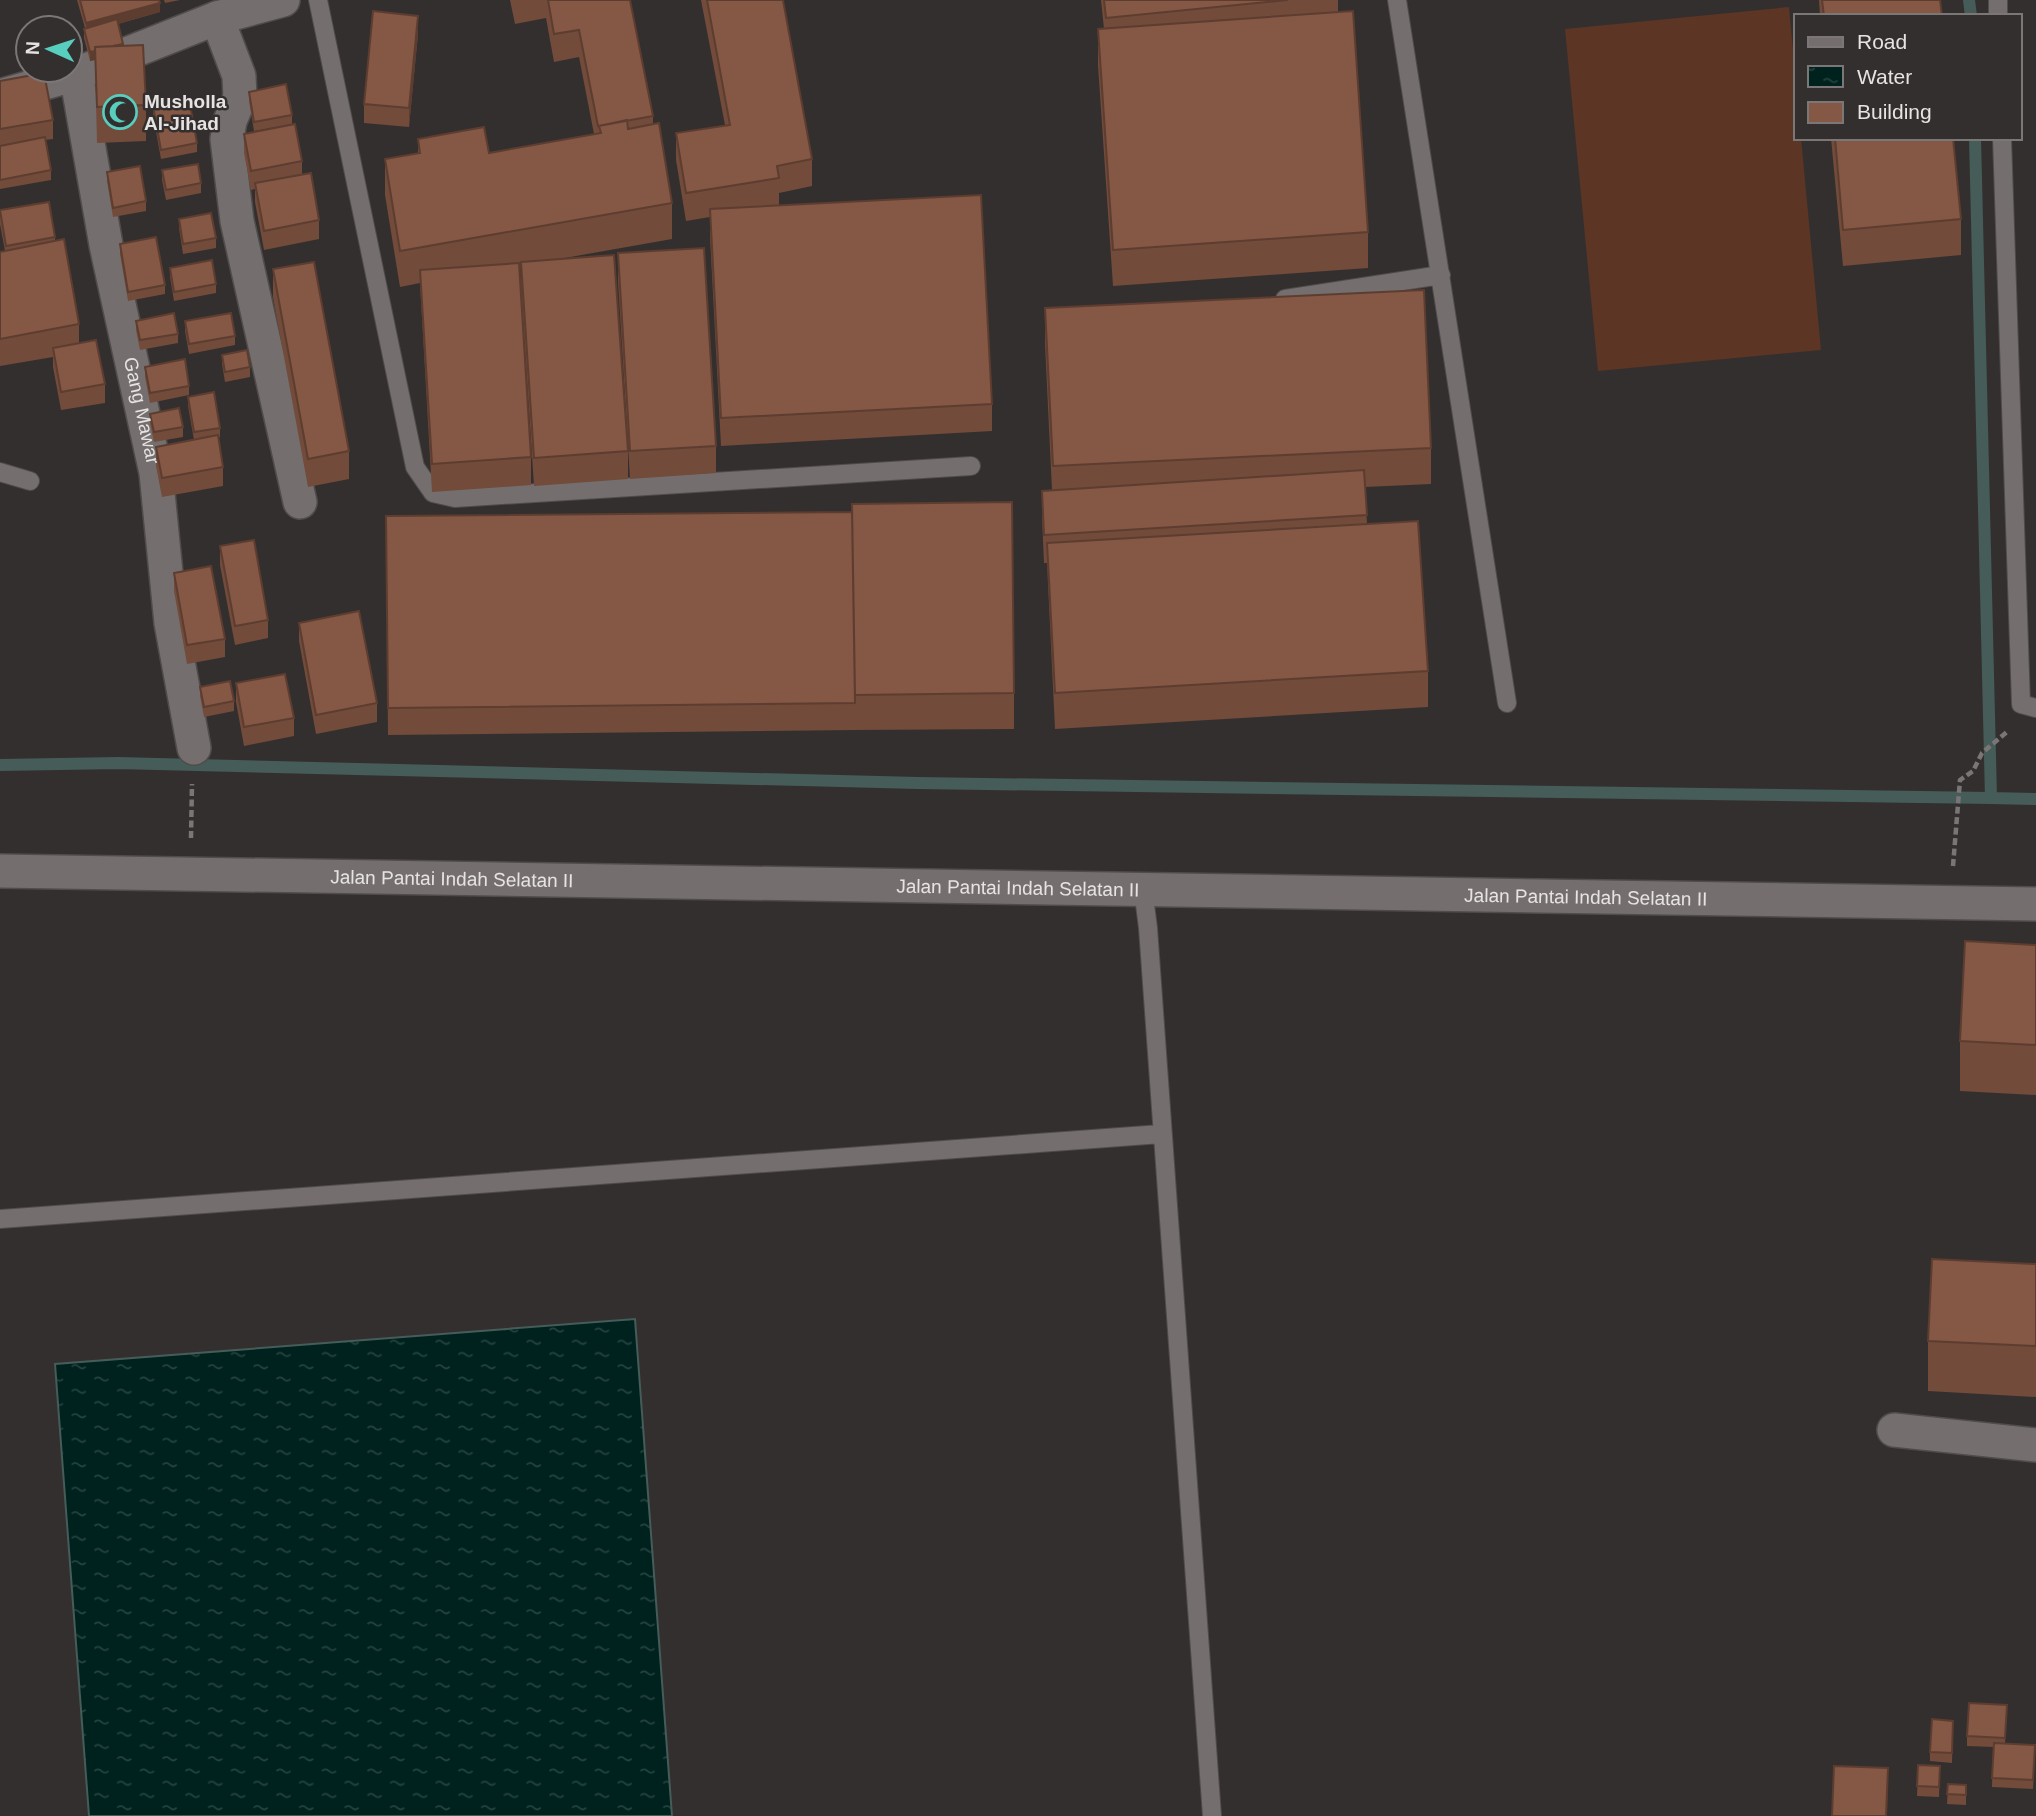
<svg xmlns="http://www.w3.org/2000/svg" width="2036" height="1816" font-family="Helvetica,sans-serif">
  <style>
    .pitch { fill: #5c3525 }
    .water { fill: url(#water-ripples); stroke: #455c59; stroke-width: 2 }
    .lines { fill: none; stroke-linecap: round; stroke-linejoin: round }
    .stream { stroke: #455c59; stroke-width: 12 }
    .service-casing { stroke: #504c4b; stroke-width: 20 }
    .minor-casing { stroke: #504c4b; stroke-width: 36 }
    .path { stroke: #7a7675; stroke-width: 4.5; stroke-dasharray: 7 3.5; stroke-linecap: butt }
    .service { stroke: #746f6e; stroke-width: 18 }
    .minor { stroke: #746f6e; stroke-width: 33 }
    .wall { fill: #724b3b }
    .shaded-wall { fill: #5d3d30 }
    .building { fill: #855745; stroke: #5d3d30; stroke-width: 2 }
    .labels { text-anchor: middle; stroke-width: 5; stroke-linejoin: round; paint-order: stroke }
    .poi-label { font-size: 19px; font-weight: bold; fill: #e6e3e2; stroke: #332f2e; text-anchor: start }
    .street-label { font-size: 19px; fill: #e6e3e2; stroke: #332f2e }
  </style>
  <defs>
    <pattern id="water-ripples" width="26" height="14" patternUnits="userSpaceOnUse" patternTransform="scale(1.75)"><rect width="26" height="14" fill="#00221e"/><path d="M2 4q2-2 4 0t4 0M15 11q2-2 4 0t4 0" fill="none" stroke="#25423e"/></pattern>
  </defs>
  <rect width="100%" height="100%" fill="#332f2e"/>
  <path class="pitch" d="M1789,7l7,75v56h5l20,212 -223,21 -33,-342z"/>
  <path class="water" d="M635,1319l37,497h-583l-34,-452z"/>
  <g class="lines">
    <path class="stream" d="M1969,0l2,16
      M1975,138l16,660 45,1
      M0,765l118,-2 800,20 1073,15"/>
    <g class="service-casing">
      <path id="service" d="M318,0l97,467 18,26 22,5 516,-32
        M1397,0l110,703
        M1998,0v16
        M2002,138l19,566 15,4
        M1285,299l156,-24
        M0,472l30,9
        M1143,889l5,39 64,888
        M0,1219l1161,-85"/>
    </g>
    <g class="minor-casing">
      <g id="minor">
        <path d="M217,18l22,58 1,21 -10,24 -3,18 10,82 63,281"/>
        <path id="s1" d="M76,74l30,171 50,228 15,150 23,125"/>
        <path d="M0,96l76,-22 141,-56 66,-18"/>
        <path id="s2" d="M0,871l2036,33"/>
        <path d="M1894,1430l142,15"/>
      </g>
    </g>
    <path class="path" d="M191,838l1,-54
      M1953,866l7,-86 13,-9 9,-18 26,-22"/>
    <use href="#service" class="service"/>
    <use href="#minor" class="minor"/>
  </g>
  <path class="wall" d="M77,0h82l1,12 -42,12 5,22 23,59v36l-49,2 -2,-83 -5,1 -6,-23v-9l1,-1z
    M164,0h16l-15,3z
    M510,0h120l23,116v8l19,79v36l-113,20 69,192v28l-94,7 -13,-196v-24h-2l12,191v28l-99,7 -12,-209 -20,4 -15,-92v-36l33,-5v-15l71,14 105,-19 -15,-77 -25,5 -8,-44 -31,6z
    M701,0h82l29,159v27l-33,7v13l213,198v27l-271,15 -11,-209v-20l-24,4 -10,-61v-27l49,-8z
    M1101,0h237v12l30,220v36l-255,18 -15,-221v-36h6z
    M1819,0h121l2,16h-122z
    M418,34l-9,93 -45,-4v-19z
    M0,81l53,39v19l-8,1 6,30v10l-51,9z
    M249,92l43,23v9l-38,7 -5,-30z
    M153,106l44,37v9l-36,7 -8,-44z
    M244,134l58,27v13l17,46v19l-55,11 -9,-48v-13l-4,1 -7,-37z
    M1831,138h122l8,81v36l-118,11z
    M162,170l39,13v10l-35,7 -4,-20z
    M107,172l39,29v10l-33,6 -6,-36z
    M0,210l55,27v4l24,83v19l26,41v19l-44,7 -8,-43v-10l-53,9v-114l5,-1 -5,-27z
    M179,219l37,19v10l-33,6 -4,-26z
    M120,244l45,41v9l-37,7 -8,-47z
    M618,253l98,193v27l-86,6 -12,-198z
    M170,268l46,16v9l-42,8 -4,-24z
    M273,269l76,182v28l-41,8 -35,-190z
    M1045,308l386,140v36l-66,3 2,37 61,147v36l-373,22 -8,-166h-3l-2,-45v-27l10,-1 -7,-146z
    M136,321l42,13v9l-38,7 -4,-20z
    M185,321l50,15v9l-46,9 -4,-23z
    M222,355l28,12v10l-25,5 -3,-18z
    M145,367l44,19v9l-39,8 -5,-26z
    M188,397l32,31v9l-2,1 5,29v19l-61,11 -6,-31v-19l38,-7 -6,-34z
    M150,414l33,13v10l-29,5 -4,-19z
    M386,516l628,177v36l-159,1v-1v1l-467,5z
    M220,546l48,74v18l-33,7 -15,-80z
    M174,573l51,66v18l-38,7 -13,-73z
    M299,623l78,80v19l-61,12 -17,-93z
    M236,683l58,35v18l-50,10 -8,-44z
    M200,687l34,14v10l-30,6 -4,-21z
    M2036,945v150l-76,-4v-50z
    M2036,1264v133l-108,-6v-50z
    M2007,1705l-2,39 30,11 -2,34 -41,-2 1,-40 -26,-1v-10z
    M1953,1721l-1,42 -22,-2v-9z
    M1918,1765l22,1 -1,31 -22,-1z
    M1948,1784l18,1v20l-19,-1z"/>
  <path class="shaded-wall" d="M160,3v9l-74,21v-10z
    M418,16v18l-9,93v-19z
    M95,51v9l-5,1v-9z
    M1888,1768l-1,48h-1z"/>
  <path class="building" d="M80,0h79l1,3 -74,20z
    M548,0h82l23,116 -55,10 -19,-96 -25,4z
    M707,0h76l29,159 -35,7 2,12 -93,15 -10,-60 54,-8z
    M1104,0h184l-182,18z
    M1822,0h118l2,16h-118z
    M373,11l45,5 -9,92 -45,-4z
    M1353,11l15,221 -255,18 -15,-221z
    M117,19l6,25 -10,2 -18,1v4l-5,1 -6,-23z
    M143,45l3,60 -49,2 -2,-60z
    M44,73l9,47 -53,9v-48z
    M286,84l6,31 -38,7 -5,-30z
    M189,99l8,44 -36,7 -8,-44z
    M627,120l1,9 31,-6 13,80 -272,48 -15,-92 35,-6 -2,-14 66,-12 5,26 112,-20 -2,-7z
    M295,124l7,37 -51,10 -7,-37z
    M45,137l6,33 -51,10v-34z
    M1835,138h118l8,81 -118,11z
    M198,164l3,19 -35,7 -4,-20z
    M140,166l6,35 -33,7 -6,-36z
    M311,173l8,47 -55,11 -9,-48z
    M981,195l11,209 -271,14 -11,-209z
    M49,202l6,35 -49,9 -6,-36z
    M211,213l5,25 -33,6 -4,-25z
    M156,237l9,48 -37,7 -8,-48z
    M64,239l15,85 -79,15v-87z
    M704,248l12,198 -86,5 -12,-198z
    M614,255l14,196 -94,7 -13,-196z
    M212,260l4,24 -42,8 -4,-24z
    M314,262l35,189 -41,8 -35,-190z
    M519,263l12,194 -99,7 -12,-194z
    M1424,290l7,158 -378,18 -8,-158z
    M174,313l4,21 -38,6 -4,-19z
    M231,313l4,23 -46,8 -4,-23z
    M96,340l9,44 -44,8 -8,-44z
    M247,350l3,17 -25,5 -3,-17z
    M185,359l4,27 -39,7 -5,-26z
    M214,392l6,36 -26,4 -6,-35z
    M179,408l4,19 -29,5 -4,-18z
    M218,435l5,32 -61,11 -6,-31z
    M1364,470l3,45 -323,20 -2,-44z
    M1012,502l2,191 -159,2 -3,-191z
    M852,512l3,191 -467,5 -2,-192z
    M1418,521l10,150 -373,22 -8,-150z
    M254,540l14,80 -33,6 -15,-80z
    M211,566l14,73 -38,6 -13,-72z
    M359,611l18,92 -61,12 -17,-92z
    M285,674l9,44 -50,9 -8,-44z
    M230,681l4,20 -30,6 -4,-20z
    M1965,941l71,4v100l-76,-4z
    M1932,1259l104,5v82l-108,-5z
    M1969,1703l38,2 -2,33 -38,-2z
    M1932,1719l21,2 -1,32 -22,-1z
    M1994,1743l41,2 -2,35 -41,-2z
    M1918,1765l22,1 -1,21 -22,-1z
    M1834,1766l54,2 -2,48h-54z
    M1948,1784l18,1v10l-19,-1z"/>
  <defs>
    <g id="mosque-ring" transform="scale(1.75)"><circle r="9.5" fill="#332f2e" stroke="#58cebf" stroke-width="1.5"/><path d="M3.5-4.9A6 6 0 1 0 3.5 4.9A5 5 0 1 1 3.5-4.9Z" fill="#58cebf"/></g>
  </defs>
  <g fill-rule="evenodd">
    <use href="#mosque-ring" x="120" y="112"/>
  </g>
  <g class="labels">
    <g class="poi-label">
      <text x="144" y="108">Musholla<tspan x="144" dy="22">Al-Jihad</tspan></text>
    </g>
    <g class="street-label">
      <text dy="7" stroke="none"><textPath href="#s1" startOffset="343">Gang Mawar</textPath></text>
      <text dy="7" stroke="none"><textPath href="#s2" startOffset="452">Jalan Pantai Indah Selatan II</textPath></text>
      <text dy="7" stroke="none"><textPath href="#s2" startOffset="1018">Jalan Pantai Indah Selatan II</textPath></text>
      <text dy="7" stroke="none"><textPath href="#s2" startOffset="1586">Jalan Pantai Indah Selatan II</textPath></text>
    </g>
  </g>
  <rect x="1794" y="14" width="228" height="126" fill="#332f2e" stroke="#7b7776" stroke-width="2"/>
  <rect x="1808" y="37" width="35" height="10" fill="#746f6e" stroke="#7b7776" stroke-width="2"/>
  <text x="1857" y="49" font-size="21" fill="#e6e3e2">Road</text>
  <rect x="1808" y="66" width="35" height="21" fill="url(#water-ripples)" stroke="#7b7776" stroke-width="2"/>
  <text x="1857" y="84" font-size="21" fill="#e6e3e2">Water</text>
  <rect x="1808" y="102" width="35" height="21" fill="#855745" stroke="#7b7776" stroke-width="2"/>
  <text x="1857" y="119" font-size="21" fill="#e6e3e2">Building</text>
  <g transform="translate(49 49) rotate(273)"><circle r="33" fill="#332f2e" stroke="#7b7776" stroke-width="2"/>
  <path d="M0-5L12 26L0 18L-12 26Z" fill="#58cebf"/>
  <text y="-10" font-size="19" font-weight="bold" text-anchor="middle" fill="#e6e3e2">N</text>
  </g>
</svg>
